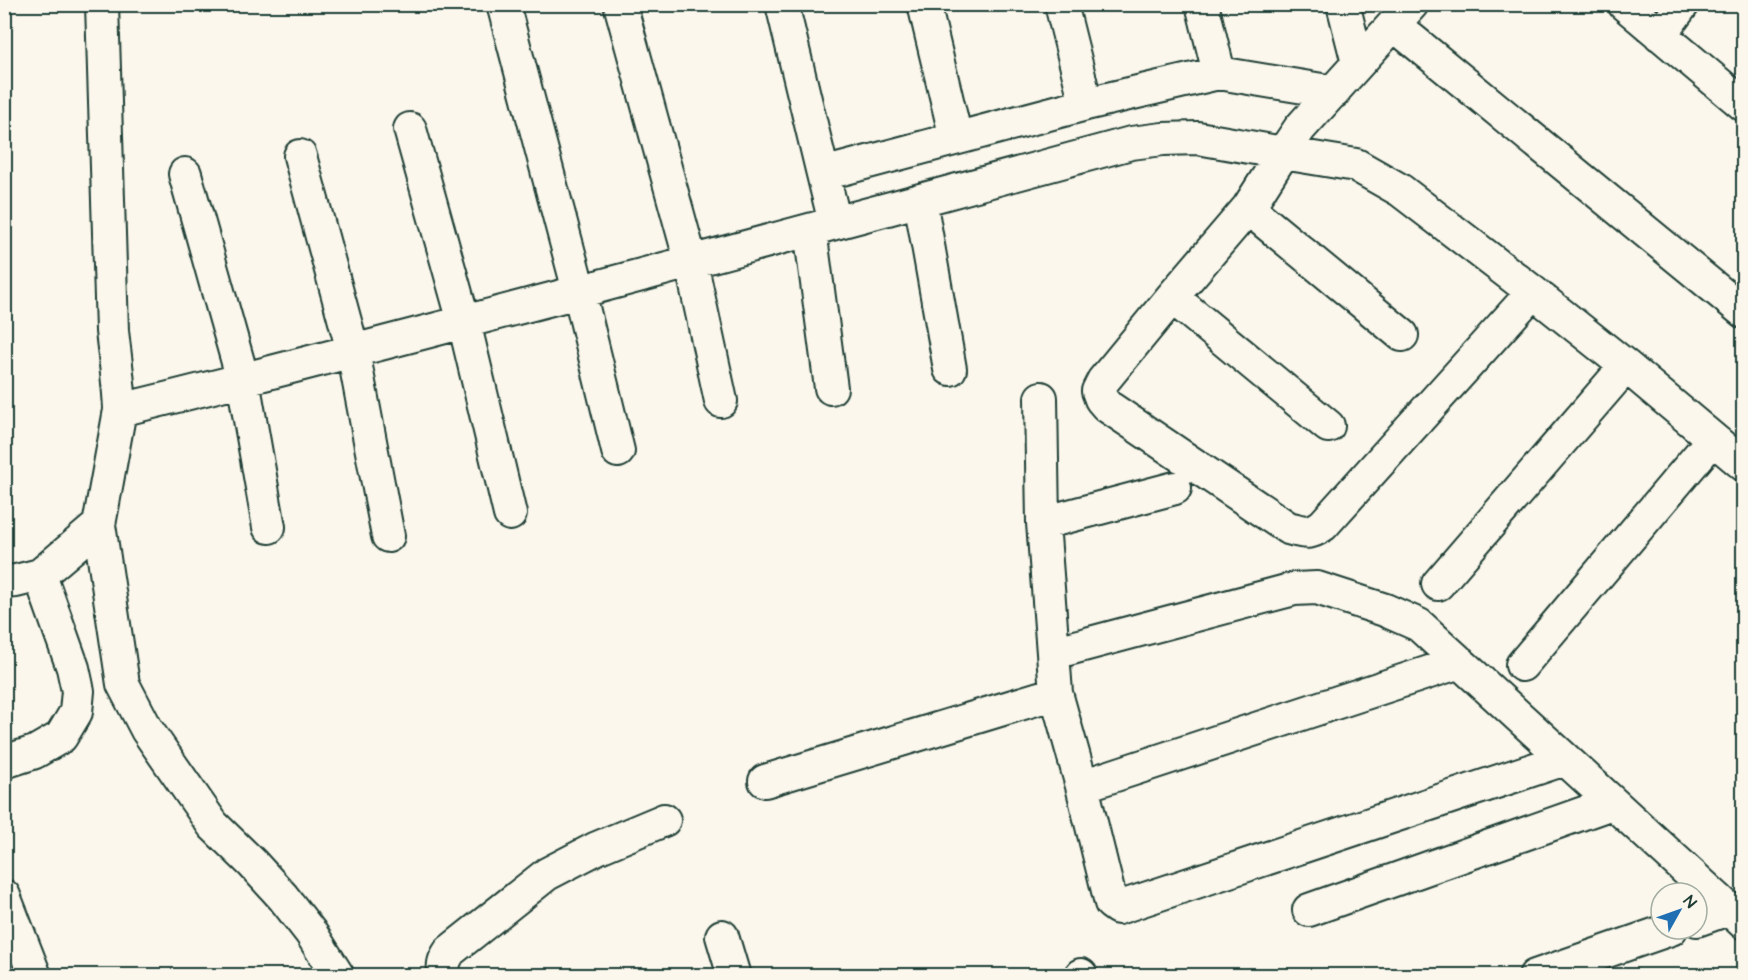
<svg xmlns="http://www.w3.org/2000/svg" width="1748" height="980" font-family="'Architects Daughter',sans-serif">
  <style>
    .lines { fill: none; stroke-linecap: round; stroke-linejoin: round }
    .minor-casing { stroke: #1f3d34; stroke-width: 36 }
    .minor { stroke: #fbf7ec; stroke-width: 32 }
  </style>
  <rect width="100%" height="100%" fill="#fbf7ec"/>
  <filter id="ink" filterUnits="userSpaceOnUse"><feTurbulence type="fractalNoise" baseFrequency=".0167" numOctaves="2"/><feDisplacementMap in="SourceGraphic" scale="12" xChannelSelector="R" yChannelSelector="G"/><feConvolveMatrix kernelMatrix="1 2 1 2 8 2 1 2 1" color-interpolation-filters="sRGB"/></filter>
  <g filter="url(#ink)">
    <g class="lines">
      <g class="minor-casing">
        <path id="minor" d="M102,4l10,327c3,27 7,52 8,79
          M503,4l76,287 39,160
          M620,4l71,258 30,139
          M782,4l41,170
          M924,4l32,134
          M1061,4l25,100
          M1202,4l17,69
          M1343,4l15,59
          M1624,4l120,101
          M1394,25l350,287
          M1660,35l23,-31
          M410,129l54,193 46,192
          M300,156l53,195 35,185
          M185,174l58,206 26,147
          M920,200l30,169
          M1248,208l154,127
          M835,223l-12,-49 263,-70 133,-31 115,19
          M810,230l21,158
          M1533,292l-210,233c-14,10 -19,7 -35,3l-181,-122 -6,-7 -3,-8 5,-10 69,-84 76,-89 35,-55 73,12 44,25 133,102 93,74 118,99
          M1172,297l156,129
          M1041,398l2,125 10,130
          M1043,523l132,-35
          M99,525l24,159 24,46 66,95 39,38 31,34 28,36 27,43
          M4,582l12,-1 24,-6 59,-50 21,-115c153,-37 305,-78 458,-118 184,-49 369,-99 553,-149l32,-4 35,-1 85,15 17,-25 112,-124
          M1438,584l188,-218
          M1522,665l191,-226
          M1565,759l-447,149 -7,-5 -29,-117 -26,-93 -3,-40 241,-64 23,-1 68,22 34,15 325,298
          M4,762l31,-10 26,-15 15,-25 2,-21 -5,-23 -33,-93
          M765,781l291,-88
          M1082,786l378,-124
          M4,896l31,80
          M1309,910l303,-107
          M1697,920l31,-11
          M722,936l12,40
          M445,976c-3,-11 -1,-16 5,-25l97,-77 50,-26 67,-28
          M1081,976v-1
          M1535,976l136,-47"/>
      </g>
      <use href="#minor" class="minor"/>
    </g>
  </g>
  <rect width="1748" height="980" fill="none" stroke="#fbf7ec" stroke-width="24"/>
  <rect x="12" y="12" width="1724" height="956" fill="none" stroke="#1f3d34" stroke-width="2" filter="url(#ink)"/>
  <g transform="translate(1679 911) rotate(50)"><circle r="28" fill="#fbf7ec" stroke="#a3ada2" stroke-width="1.5"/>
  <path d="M0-4.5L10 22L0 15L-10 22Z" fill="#1f6fb2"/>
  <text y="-9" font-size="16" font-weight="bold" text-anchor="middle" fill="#1f3d34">N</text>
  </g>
</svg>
